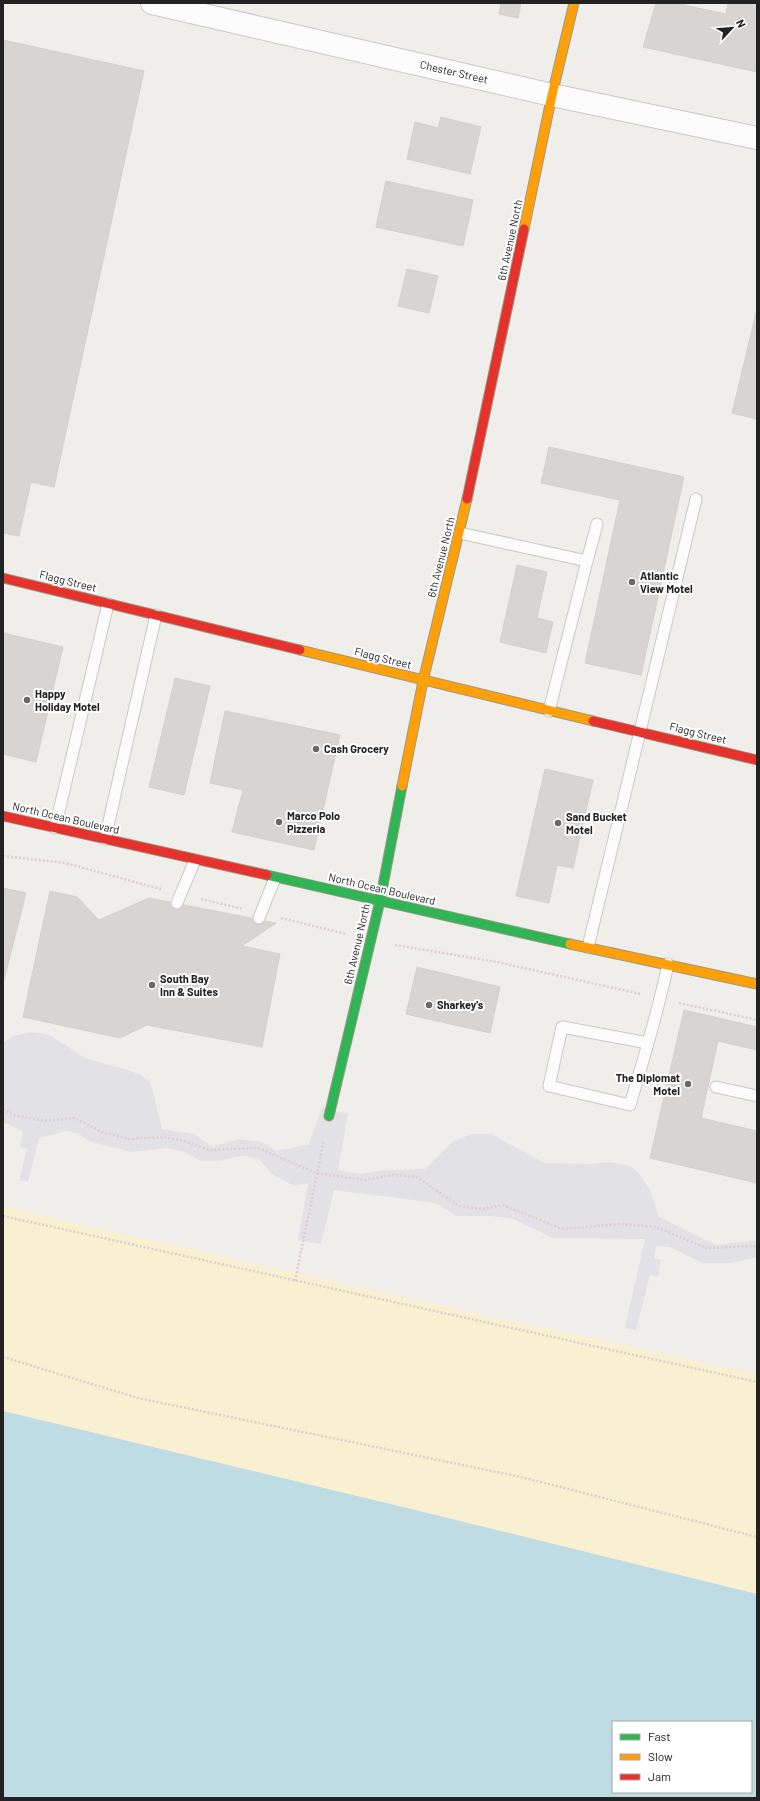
<svg xmlns="http://www.w3.org/2000/svg" width="760" height="1801" font-family="Barlow,sans-serif">
  <style>
    .sand { fill: #f8f0d0 }
    .plaza { fill: #e2e1e5 }
    .water { fill: #bfdbe3; fill-rule: evenodd }
    .building { fill: #d7d4d2; stroke: #d3d0cc }
    .lines { fill: none; stroke-linecap: round; stroke-linejoin: round }
    .lane-casing { stroke: #c9c8c7; stroke-width: 13 }
    .street-casing { stroke: #c9c8c7; stroke-width: 24 }
    .fast-casing { stroke: #999a82; stroke-width: 11 }
    .slow-casing { stroke: #999a82; stroke-width: 11 }
    .jam-casing { stroke: #999a82; stroke-width: 11 }
    .path { stroke: #dccecd; stroke-width: 2.5; stroke-dasharray: 2 2; stroke-linecap: butt }
    .lane { stroke: #fdfcfc; stroke-width: 11 }
    .street { stroke: #fdfcfc; stroke-width: 22 }
    .fast { stroke: #30b455; stroke-width: 9 }
    .slow { stroke: #ff9f0a; stroke-width: 9 }
    .jam { stroke: #e5322d; stroke-width: 9 }
    .poi-dot { fill: #6a6968; stroke: #fff; stroke-width: 1.5 }
    .labels { text-anchor: middle; stroke-width: 4; stroke-linejoin: round; paint-order: stroke }
    .street-label { font-size: 11px; fill: #222; stroke: #fff }
    .poi-label { font-size: 11px; font-weight: bold; fill: #222; stroke: #fff; text-anchor: start }
  </style>
  <rect width="100%" height="100%" fill="#f0eeeb"/>
  <path class="sand" d="M3,1207l431,97 323,70v220l-354,-87 -400,-96z"/>
  <path class="plaza" d="M32,1032l18,3 35,23 43,12 13,5 8,7 4,9 9,38 33,5 17,13 26,-8 24,3 15,9 32,-7 13,-37 26,7 -10,56 23,4 24,-4 40,-1 26,-26 20,-9h20l53,29 45,1 22,-2 21,5 8,8 10,15 9,27 57,28 41,-5v17l-27,6h-27l-34,-16 -13,-1 -2,12 7,2 -3,17 -8,-2 -14,55 -11,-2 20,-89 -92,-1 -40,-19 -21,-3h-35l-18,-11 -9,-3 -96,-12 -13,54 -23,-4 10,-57 -14,3 -22,-12 -12,-14 -12,-4 -13,1 -17,4h-18l-15,-9 -17,-4 -37,4 -39,-10 -15,-9 -11,-2 -27,7 -11,44 -9,-2 8,-31 -7,-3 3,-15 -20,-9v-79l10,-7z"/>
  <path class="water" d="M3,1411l400,96 354,87v204h-754zM613,1722h138v70h-138z"/>
  <path class="building" d="M501,3h20l-3,15 -19,-4z
    M656,3h19l51,11 2,-11h29v69l-114,-25z
    M3,40l141,31 -90,416 -23,-5 -12,54 -16,-3z
    M441,117l40,10 -11,47 -63,-15 8,-37 23,6z
    M386,181l87,19 -10,46 -87,-19z
    M407,269l31,7 -9,37 -31,-7z
    M757,309v110l-25,-6z
    M549,447l135,30 -43,198 -56,-12 35,-163 -79,-17z
    M517,565l30,7 -10,46 16,4 -7,31 -46,-11z
    M3,633l60,14 -27,115 -33,-8z
    M175,678l35,8 -26,109 -35,-8z
    M225,711l115,24 -26,115 -82,-18 11,-42 -33,-7z
    M545,769l48,11 -20,88 -16,-3 -8,38 -33,-7z
    M3,888l23,5 -23,91z
    M50,891l27,6 22,23 50,-22 127,25 -34,23 38,8 -18,93 -115,-22 -27,13 -97,-21z
    M417,967l83,20 -10,46 -84,-19z
    M684,1010l73,17v23l-39,-9 -17,77 56,13v52l-107,-25z"/>
  <g class="lines">
    <g class="lane-casing">
      <path id="lane" d="M460,533l127,28 -38,150
        M587,561l10,-37
        M55,828l53,-224
        M105,839l51,-224
        M177,903l18,-43
        M259,918l16,-40
        M588,947l108,-448
        M648,1043l-86,-16 -13,59 81,19c14,-47 28,-93 38,-141
        M716,1087l41,9"/>
    </g>
    <g class="street-casing">
      <path id="street" d="M152,3l400,92 205,43"/>
    </g>
    <g class="fast-casing">
      <path id="fast" d="M267,875l303,69
        M329,1116l51,-215 22,-115"/>
    </g>
    <g class="slow-casing">
      <path id="slow" d="M524,229l28,-134 22,-92
        M300,650l293,71
        M402,786l21,-105 44,-182
        M570,944l187,40"/>
    </g>
    <g class="jam-casing">
      <path id="jam" d="M467,499l57,-270
        M3,578l297,72
        M593,721l164,39
        M3,816l264,59"/>
    </g>
    <path class="path" d="M3,856l62,7 96,26
      M201,899l42,10
      M281,918l65,16
      M395,945l102,17 144,32
      M679,1003l78,17
      M3,1109l11,6 31,6 30,-3 27,14 27,7 34,-2 21,4 24,9 50,-2 58,25 49,7 28,-5 24,2 42,29 23,3 21,-4 59,24 60,-5 34,3 50,21 51,-2
      M3,1216l754,166
      M295,1281l29,-141
      M3,1357l135,41 383,79 236,60"/>
    <use href="#lane" class="lane"/>
    <use href="#street" class="street"/>
    <use href="#fast" class="fast"/>
    <use href="#slow" class="slow"/>
    <use href="#jam" class="jam"/>
  </g>
  <g class="poi-dot">
    <circle cx="632" cy="582" r="4"/>
    <circle cx="27" cy="700" r="4"/>
    <circle cx="316" cy="749" r="4"/>
    <circle cx="279" cy="822" r="4"/>
    <circle cx="558" cy="823" r="4"/>
    <circle cx="152" cy="985" r="4"/>
    <circle cx="429" cy="1005" r="4"/>
    <circle cx="688" cy="1084" r="4"/>
  </g>
  <g class="labels">
    <g class="street-label">
      <text transform="translate(454 72) rotate(13)" y="4">Chester Street</text>
      <text transform="translate(510 240) rotate(-78)" y="4">6th Avenue North</text>
      <text transform="translate(441 557) rotate(-76)" y="4">6th Avenue North</text>
      <text transform="translate(68 581) rotate(14)" y="4">Flagg Street</text>
      <text transform="translate(383 658) rotate(14)" y="4">Flagg Street</text>
      <text transform="translate(698 733) rotate(14)" y="4">Flagg Street</text>
      <text transform="translate(66 818) rotate(13)" y="4">North Ocean Boulevard</text>
      <text transform="translate(382 889) rotate(13)" y="4">North Ocean Boulevard</text>
      <text transform="translate(357 944) rotate(-77)" y="4">6th Avenue North</text>
    </g>
    <g class="poi-label">
      <text x="640" y="580">Atlantic<tspan x="640" dy="13">View Motel</tspan></text>
      <text x="35" y="698">Happy<tspan x="35" dy="13">Holiday Motel</tspan></text>
      <text x="324" y="753">Cash Grocery</text>
      <text x="287" y="820">Marco Polo<tspan x="287" dy="13">Pizzeria</tspan></text>
      <text x="566" y="821">Sand Bucket<tspan x="566" dy="13">Motel</tspan></text>
      <text x="160" y="983">South Bay<tspan x="160" dy="13">Inn &amp; Suites</tspan></text>
      <text x="437" y="1009">Sharkey's</text>
      <text x="680" y="1082" text-anchor="end">The Diplomat<tspan x="680" dy="13">Motel</tspan></text>
    </g>
  </g>
  <rect width="760" height="1801" fill="none" stroke="#222222" stroke-width="8"/>
  <rect x="612" y="1721" width="140" height="72" fill="#ffffff" stroke="#a7a7a7"/>
  <rect x="620" y="1734" width="20" height="6" fill="#30b455" stroke="#a7a7a7"/>
  <text x="648" y="1741" font-size="12" fill="#222222">Fast</text>
  <rect x="620" y="1754" width="20" height="6" fill="#ff9f0a" stroke="#a7a7a7"/>
  <text x="648" y="1761" font-size="12" fill="#222222">Slow</text>
  <rect x="620" y="1774" width="20" height="6" fill="#e5322d" stroke="#a7a7a7"/>
  <text x="648" y="1781" font-size="12" fill="#222222">Jam</text>
  <g transform="translate(732 28) rotate(64)" stroke="#ffffff" stroke-width="3" paint-order="stroke">
  <path d="M0-3L7 15L0 10L-7 15Z" fill="#222222"/>
  <text y="-6" font-size="11" font-weight="bold" text-anchor="middle" fill="#222222">N</text>
  </g>
</svg>
